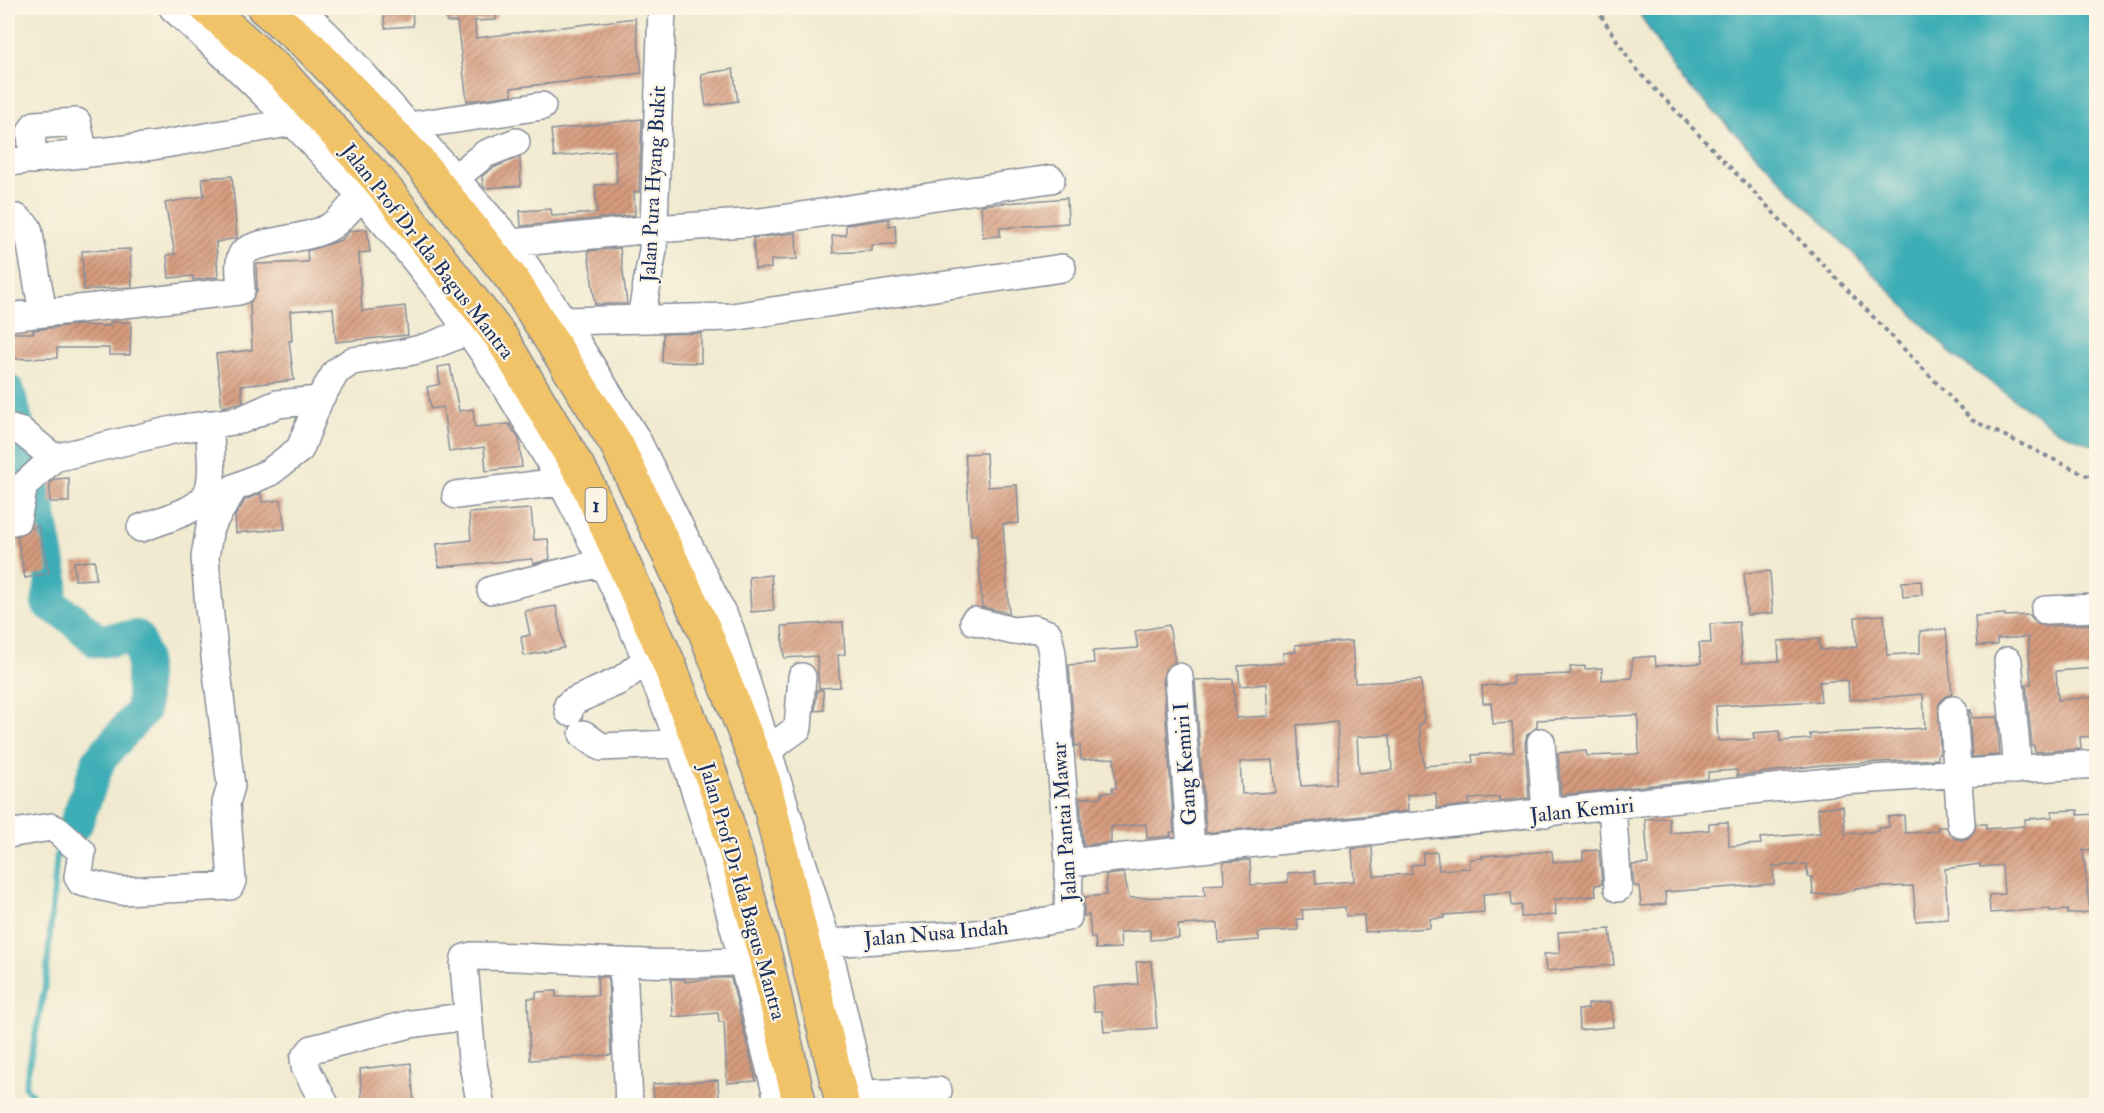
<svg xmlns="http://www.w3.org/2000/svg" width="2104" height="1113" font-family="'IM FELL Double Pica',serif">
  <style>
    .water { fill: #3cadb6; stroke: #2c6e8a; stroke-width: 1.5 }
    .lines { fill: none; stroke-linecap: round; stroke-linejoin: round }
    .stream { stroke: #3cadb6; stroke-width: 6 }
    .river { stroke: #3cadb6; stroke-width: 34 }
    .building { fill: url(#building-hatch); fill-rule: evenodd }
    .minor-casing { stroke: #868c97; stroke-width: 30 }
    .highway-casing { stroke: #868c97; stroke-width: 36 }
    .path { stroke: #868c97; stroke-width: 4; stroke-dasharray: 4.5 4.5; stroke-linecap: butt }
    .minor { stroke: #fff; stroke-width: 27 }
    .highway { stroke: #f1c369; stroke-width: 33 }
    .labels { text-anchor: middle; stroke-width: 4.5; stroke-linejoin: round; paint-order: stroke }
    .shield { fill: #fcf5e5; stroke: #5e6a86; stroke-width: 1.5 }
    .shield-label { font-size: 20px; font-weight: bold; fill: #1b2f5e }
    .street-label { font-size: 21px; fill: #1b2f5e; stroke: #fcf5e5 }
  </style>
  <defs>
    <pattern id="building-hatch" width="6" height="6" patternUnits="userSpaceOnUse" patternTransform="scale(1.5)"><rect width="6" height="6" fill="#d69b7e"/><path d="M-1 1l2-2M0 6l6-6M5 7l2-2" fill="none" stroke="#ad7f6a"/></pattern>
  </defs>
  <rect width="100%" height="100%" fill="#fcf5e5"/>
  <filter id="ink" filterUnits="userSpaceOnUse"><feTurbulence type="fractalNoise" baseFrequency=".0167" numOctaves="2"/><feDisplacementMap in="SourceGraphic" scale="12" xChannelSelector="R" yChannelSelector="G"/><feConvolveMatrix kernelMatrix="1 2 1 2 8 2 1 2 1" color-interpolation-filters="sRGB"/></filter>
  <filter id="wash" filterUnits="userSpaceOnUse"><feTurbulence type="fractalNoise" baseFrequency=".008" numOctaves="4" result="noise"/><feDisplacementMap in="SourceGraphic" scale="24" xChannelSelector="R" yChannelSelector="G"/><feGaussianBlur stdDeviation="1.35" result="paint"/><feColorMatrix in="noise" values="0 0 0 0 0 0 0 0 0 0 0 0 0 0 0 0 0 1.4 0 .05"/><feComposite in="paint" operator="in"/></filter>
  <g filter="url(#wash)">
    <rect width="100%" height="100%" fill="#f1ead0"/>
    <path class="water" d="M1636,8h460v438l-38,-15 -105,-76 -277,-282z"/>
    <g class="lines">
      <path class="stream" d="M43,1106l-18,-19 21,-106 11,-128"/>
      <path class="river" d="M8,391l28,102 16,88 -4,22 25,16 24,22 40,-4 6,20v53l-44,50 -23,64"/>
    </g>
    <g id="blocks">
      <path class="building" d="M383,8h29l1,18 -28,2z
        M446,8h50v12l-21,1 1,17 159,-20 7,55 -131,15 1,7 -45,6 -10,-79h-10z
        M733,69l5,32 -32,5 -5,-32z
        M642,119l-3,73h-5l1,23 -114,11 -1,-15 31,-2 1,7 45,-3 -2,-28 22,-1 -2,-34 -61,7 -3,-27z
        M517,158h3l1,28 -36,2 -2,-2 -1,-10 11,-8z
        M232,176l5,62 -21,4 2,35 -25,3v-4l-24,2 -2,-23 8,-1 -10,-51 39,-7 -2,-18z
        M1067,198l1,25 -68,5v8l-17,1 -2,-32z
        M889,219v7l6,-1 1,19 -24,1v6l-39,2 -1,-17 14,-1v-10z
        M367,229l3,23 -11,1 3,58 43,-5 3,29 -72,7 -3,-34 -43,3 2,30h-3l5,39 -53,6 2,16 -21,5 -6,-53 36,-4 -2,-47 7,-13 -1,-26 52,-2 -1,-11 34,-11 9,-9z
        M796,233l1,26 -26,1v8l-16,1 -2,-31z
        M620,248l7,56h-32l-7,-53z
        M130,249l2,38 -48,3 -2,-39z
        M110,322h21l-1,33h-21v-7h-52v10l-48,1 1,-26h24l-1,-3 41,-5 36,1z
        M701,333v30l-39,-1 1,-28z
        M450,365l9,46 14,-2 2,18 34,-3 10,15 3,28 -36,4 -2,-24 -35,5 -6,-45 -12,2 -4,-22 13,-3 -2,-17z
        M986,453l2,34 29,-2 2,38 -16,1 6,89 -27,-6 -5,-72h-6l-6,-81z
        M69,478v24h-19v-19l5,-4z
        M261,493l1,9 19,-2 4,29 -49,4 -1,-17 10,-16z
        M531,509l3,31 14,-1 2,20 -17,5 -1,-5 -93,8 -2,-23 34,-4 -2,-27z
        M38,525l11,48 -24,5 -8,-42z
        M95,561l1,18 -21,1 -1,-18z
        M1770,571l3,42 -26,2 -3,-42z
        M771,575l3,35 -23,2 -2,-35z
        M1921,581l1,14 -19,2 -1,-15z
        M556,606l8,42 -40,8 -3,-19 9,-2 -5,-24z
        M2005,614v2l25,-1 7,9 8,2 52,-2v44l-41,3 2,29 39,-3v39l-17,1 1,12 -46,3 -1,-6h-2l-6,-62h5l-3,-47 -31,2v6l-20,1 -2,-30z
        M1884,615l3,40 33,-2v-22l26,-2 6,65 -8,3 -5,7 1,50h-2v5l-116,6 -85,11v-6l-29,2v7l-147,16 -3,-42 28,-2 1,5 52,-2 -1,-39 -101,5v7l-10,8 -2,8 4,55 -30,3v-4l-30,2v6l-32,3 -1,-15 -29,2 1,16 -202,22 -11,-153 38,-1 3,39 32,-2 -2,-32 -26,2 -2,-20 46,-3 -1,-10 13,-1 -1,-7 57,-4 3,42 66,-3 3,43 -5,1 5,42 49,-4 -1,-7 42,-3 -2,-29 -19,1 -2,-21h-8l-1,-17 31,-2 -1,-8 59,-2 -1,-7 15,-1v3l17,-1v12l30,-2v-20l23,-2 1,10 45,-3 -2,-20h12l-1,-19 29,-2 3,41 37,-2 -1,-20 41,-2 1,11 37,-3 -2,-30zM1848,680l1,20 74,-6 2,34 -115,6 1,5 -31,2 -1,-10 -26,2 1,6 -36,2 -2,-35 105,-5 -2,-19zM1337,722l2,35 -3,27 -35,2 -4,-61zM1390,735l2,35 -33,3 -2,-36zM1272,760l3,32 -33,2 -2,-32z
        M843,622l2,32 -7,1 2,32 -21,1 -2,-32 -33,2 -2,-32z
        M1169,625l6,37 -10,8 -2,8 11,154h-4l1,4 -24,2 -1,-14 -35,3v16l-28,2 -3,-47 22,-1 -1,-4 12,-1 -1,-4h4l-2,-30 -33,2 -1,-15 -5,1 -6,-81 25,-2 -1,-12 45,-3 -3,-17z
        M817,690h6l1,20 -9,1z
        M1969,710h2l1,8 25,-1 3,38 -28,2z
        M1843,806l2,28 33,-3v-3l11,-1 -1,-10 16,-2 1,18 33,-2 -1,-4h9l8,11 8,2 8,-3 6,-13h10v5l39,-3v-7l27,-2v-6l26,-1v5l19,-1v35l-14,1 7,62 -22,2v-4l-18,1v-2l-60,4 -1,-18 15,-1 -2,-29 -22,2v-3l-35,5 3,50 -32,2 -3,-35 -58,2v2l-16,3 -26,2 -1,-18h-4l-1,-13 -34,2 1,18 -109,8 1,12 -25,2 -2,-20h-5l-2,-21 16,-1 -3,-45 24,-1 1,15 39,-3v-7l19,-1 1,24 32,-2 -1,-6 60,-5 -2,-25z
        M1372,847l2,29 38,-2 -1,-9 12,-1v-11l14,-1 2,18 31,-2v-9l13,-1 -1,-2 70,-5 1,11 30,-2v-9l16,-1 3,34 -7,1 1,11 -41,3 1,16 -35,2v-12l-9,1 -1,-14 -28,2 1,18 -40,3v3l-14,1v9l-65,4 -1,-17 -18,1 -1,-9 -43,3 1,9h-6l1,11 -40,2 1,8 -40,3 -1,-20 -40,2 1,13 -29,2v-10l-30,2 1,16 -25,1 -1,-11h-4l-2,-23 -5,1v-19l22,-2v-20l18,-2 5,25 76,-2 -1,-11 20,-1 -1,-22 27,-2 1,25 37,-3v-9l27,-2 1,13 38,-3 -2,-32z
        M1610,929l4,36 -68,6 -2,-17 16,-1 -2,-21z
        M1151,961l6,67 -53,4 -2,-21h-8l-2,-24 46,-3 -2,-22z
        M597,977h11l3,78 -81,5 -2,-62h8v-6l20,-1v6l42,-2z
        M716,978h15l25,103 -29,2 -3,-61h-5l-1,-9 -45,4 -2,-38h14v3z
        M1611,1002l2,25 -34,3 -1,-20 10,-1v-5z
        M411,1063l3,43h-34v-5l-18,1 -2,-33z
        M718,1080l1,21 -65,3 -1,-20z"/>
    </g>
  </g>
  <g filter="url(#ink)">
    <use href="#blocks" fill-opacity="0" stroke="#868c97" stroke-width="1.5"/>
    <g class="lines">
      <g class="minor-casing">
        <path id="minor" d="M173,8c136,122 265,260 357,419 53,90 99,186 137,283 49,128 77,263 113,396
          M300,8l38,38 166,188 57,83 76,123 93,189 97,313 38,164
          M409,126l133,-20
          M33,160l-2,-28 4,-7 42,-3 7,32
          M8,162l145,-16 141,-24
          M456,177l29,-23 31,-12
          M8,218h9l11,10 15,85
          M511,243l142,-14 107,-7 291,-43
          M8,317l231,-26 2,-1c0,-9 -4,-30 2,-37 12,-13 68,-13 88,-27 11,-7 21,-20 30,-30
          M641,318l12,-68 9,-242
          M563,321l169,-4 330,-49
          M8,428l14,4 32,26
          M456,495l103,-13
          M8,522l9,-2 7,-35 30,-27 123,-29 64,-9 36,-16 42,-4
          M141,528c75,-26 74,-24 68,-104
          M491,590l110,-27
          M2045,610l51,-2
          M2008,661l10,109
          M1179,677l12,173
          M1953,710l8,114
          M569,712l-1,-7 4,-3 49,-22 25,-20
          M583,734l18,13 93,-4
          M1541,742l5,71
          M768,750l30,-22 4,-51
          M1612,807l6,81
          M8,834l43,-7 6,3 25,22 -4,25 3,5 40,9 109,-5 2,-5 -6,-78 5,-17 -22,-178 -4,-51 5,-30 24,-39 36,-16 30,-23 19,-49 17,-28 16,-11c53,-7 81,-11 129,-38
          M1069,863l760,-81 267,-18
          M811,944l164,-10 93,-17 1,-54 -17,-210 -4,-19 -14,-5 -21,2 -39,-10
          M623,962l6,144
          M863,1094l75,-3
          M326,1106l-21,-39 -1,-8 8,-10 99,-25 57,-8
          M481,1106l-9,-47 -8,-94 1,-7 7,-2c96,0 194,15 290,3"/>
      </g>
      <g class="highway-casing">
        <path id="highway" d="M207,8l76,67 97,107 121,155 84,142 84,185 52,138 45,157 34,147
          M264,8l46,39 108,113 97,123 102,162 87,184 60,153 79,324"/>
      </g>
      <path class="path" d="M1596,8l39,60 337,352 124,60"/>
      <use href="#minor" class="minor"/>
      <use href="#highway" class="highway"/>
    </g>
  </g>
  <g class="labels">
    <rect class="shield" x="585.5" y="488" width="21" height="34" rx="4.5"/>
    <g class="shield-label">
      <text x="596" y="512">1</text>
    </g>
    <g class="street-label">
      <text transform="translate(653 184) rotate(-87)" y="7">Jalan Pura Hyang Bukit</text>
      <text transform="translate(428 251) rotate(52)" y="7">Jalan Prof Dr Ida Bagus Mantra</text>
      <text transform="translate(1185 764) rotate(-94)" y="7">Gang Kemiri I</text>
      <text transform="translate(1582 810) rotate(-6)" y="7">Jalan Kemiri</text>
      <text transform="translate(1064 822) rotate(-94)" y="7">Jalan Pantai Mawar</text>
      <text transform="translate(743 891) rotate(74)" y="7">Jalan Prof Dr Ida Bagus Mantra</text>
      <text transform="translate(936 933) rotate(-5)" y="7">Jalan Nusa Indah</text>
    </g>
  </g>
  <rect width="2104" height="1113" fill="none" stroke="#fcf5e5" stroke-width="30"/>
</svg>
